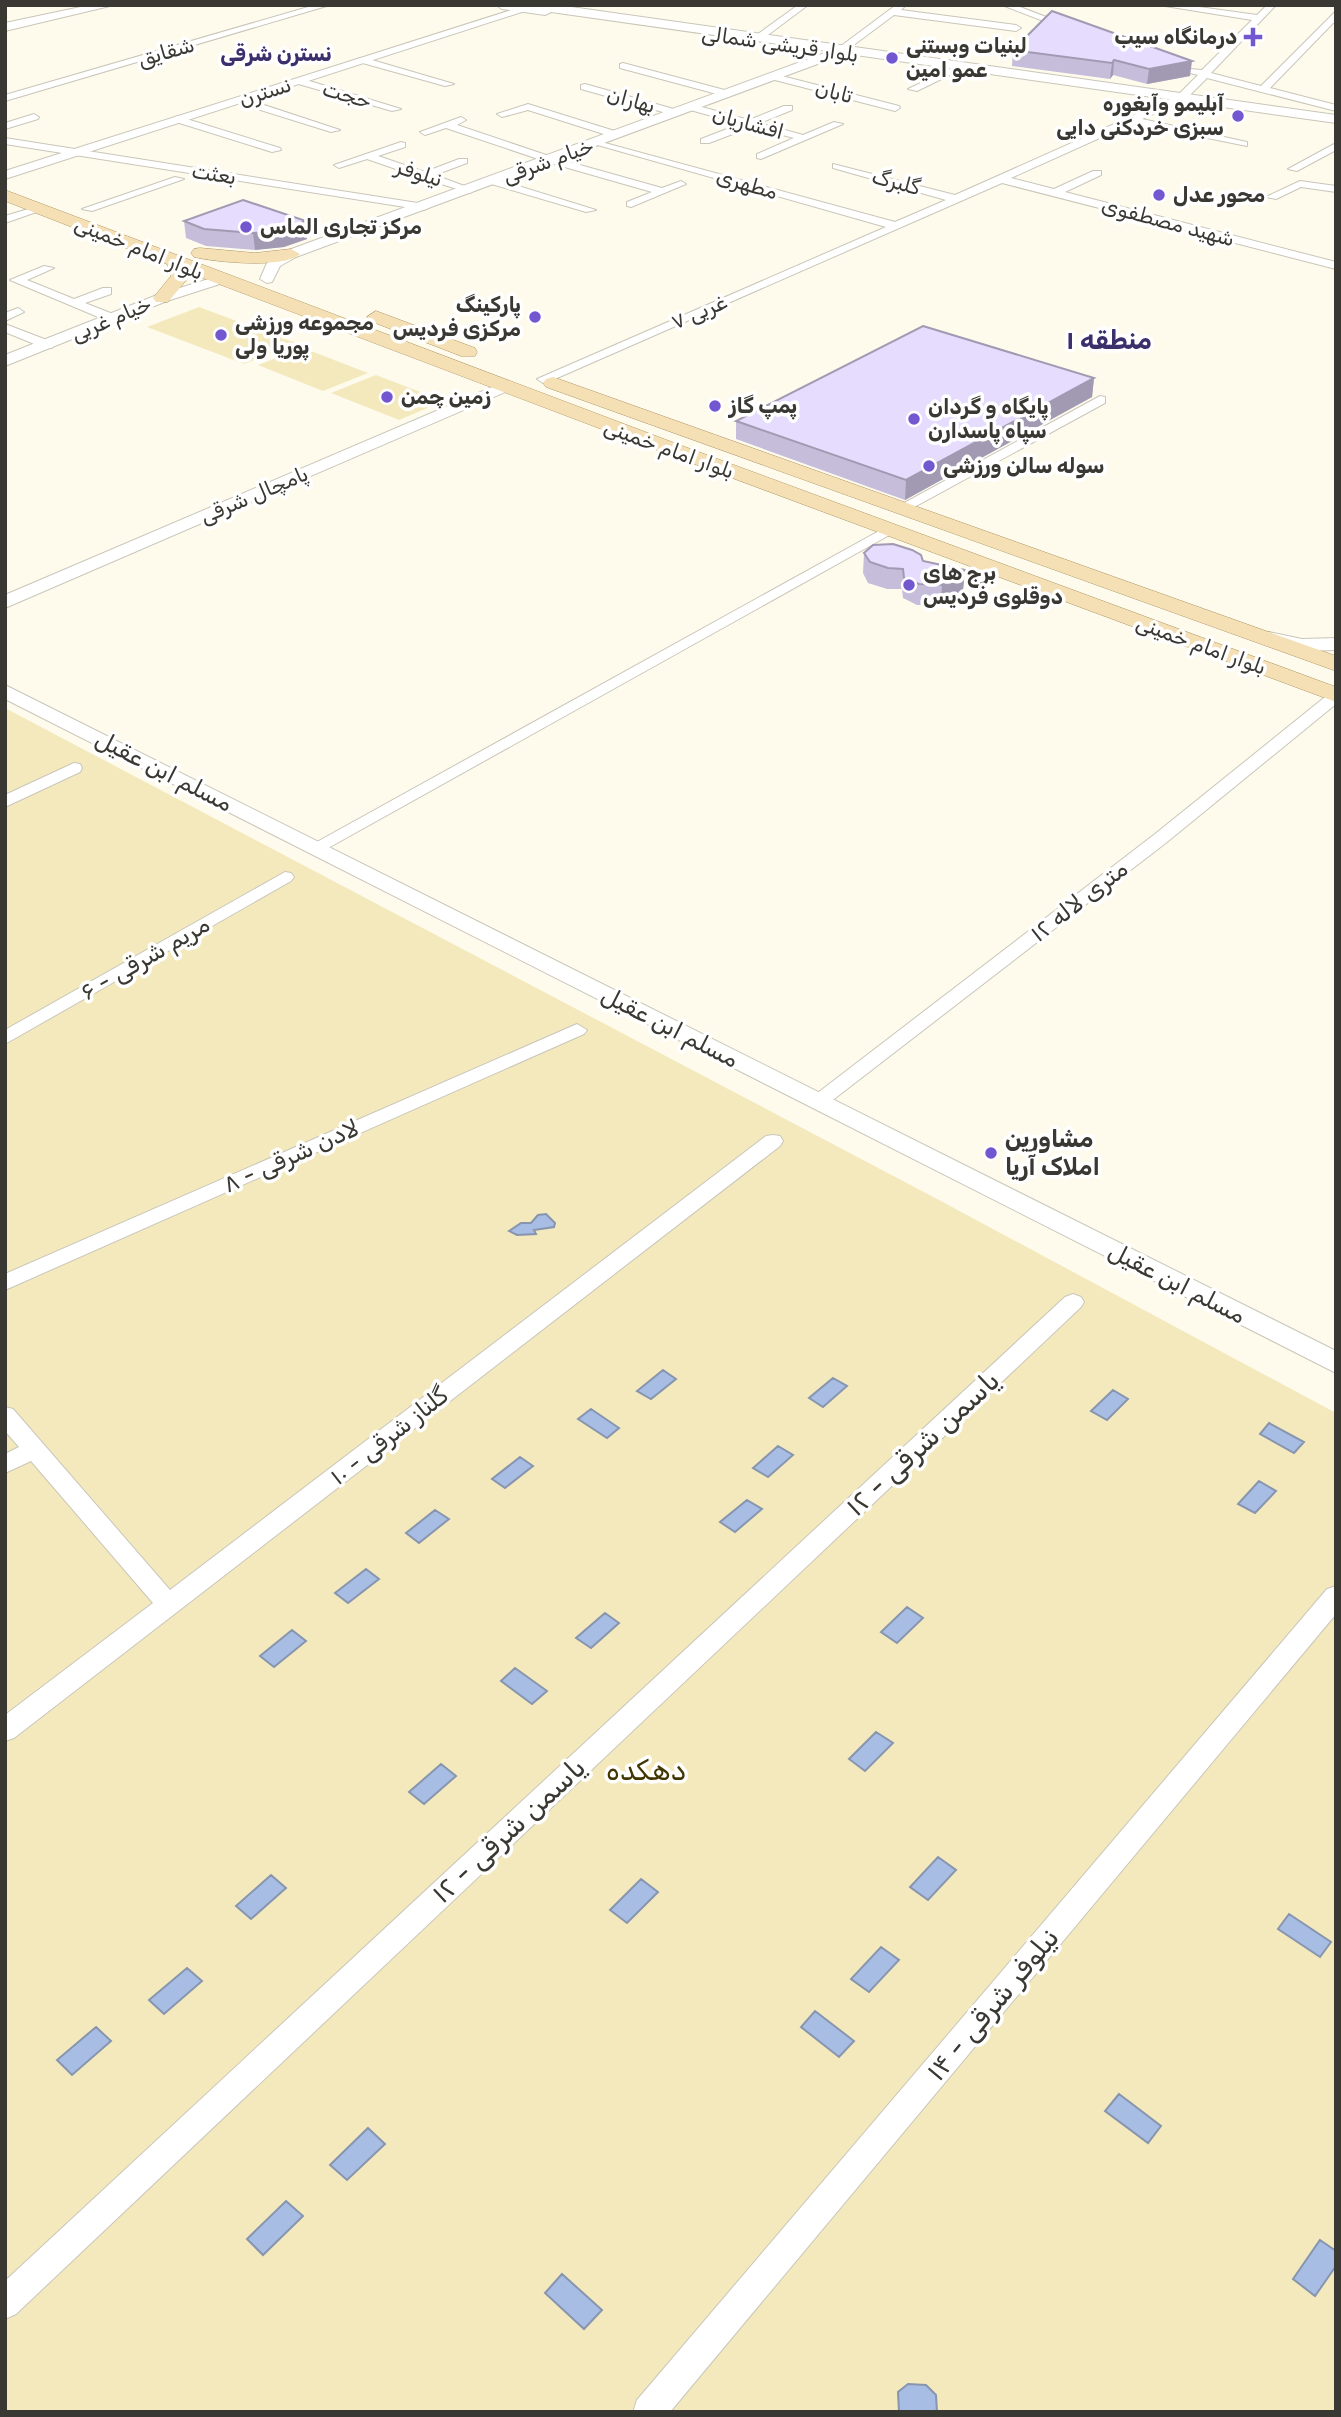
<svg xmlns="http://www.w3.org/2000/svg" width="1341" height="2417" font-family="Rubik,Cairo,sans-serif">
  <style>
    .green { fill: #f4e9bd }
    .water { fill: #a8bde3; stroke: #8795ae; stroke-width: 2 }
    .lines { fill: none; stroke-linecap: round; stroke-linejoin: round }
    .minor-casing { stroke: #c9c6b9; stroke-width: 2 }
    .tertiary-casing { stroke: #c9c6b9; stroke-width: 2 }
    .secondary-casing { stroke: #c9c6b9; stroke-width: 2 }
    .primary-casing { stroke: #af9867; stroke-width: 1 }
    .minor { fill: #fff; fill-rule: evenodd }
    .tertiary { fill: #fff; fill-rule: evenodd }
    .secondary { fill: #fff; fill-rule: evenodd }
    .primary { fill: #f5e0b5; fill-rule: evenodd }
    .wall { fill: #c6bdda }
    .shaded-wall { fill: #a19ab2 }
    .building { fill: #e6dcfe; stroke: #a19ab2; stroke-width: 2 }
    .poi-dot { fill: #7357d1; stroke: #fff; stroke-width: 2.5 }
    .labels { text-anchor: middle; stroke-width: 7; stroke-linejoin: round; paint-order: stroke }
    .far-poi-label { font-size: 21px; font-weight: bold; fill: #393833; stroke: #fff; text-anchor: start }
    .far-street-label { font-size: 21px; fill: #393833; stroke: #fff }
    .far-neighbourhood-label { font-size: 21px; font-weight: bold; fill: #3c306c; stroke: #fff }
    .street-label { font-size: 24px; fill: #393833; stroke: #fff }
    .poi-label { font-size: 24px; font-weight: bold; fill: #393833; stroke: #fff; text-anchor: start }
    .far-district-label { font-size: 26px; font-weight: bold; fill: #3c306c; stroke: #fff }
    .near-street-label { font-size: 28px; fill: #393833; stroke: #fff }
    .near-park-label { font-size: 28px; fill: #413600; stroke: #fff }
  </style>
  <rect width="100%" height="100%" fill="#fefbed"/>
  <path class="green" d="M199,307l97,36 -52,21 -97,-37z
    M303,348l65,25 -45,18 -65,-26z
    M376,375l68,26 -45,19 -68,-27z
    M5,708l934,492 397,213v999h-1331z"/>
  <path class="water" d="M546,1214l9,9 -1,4 -20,3 2,4 -19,1 -8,-4 12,-8h10l7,-8z
    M663,1370l13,9 -25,20 -14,-8z
    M833,1378l14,8 -24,21 -14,-9z
    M1113,1390l15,9 -21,21 -16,-9z
    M591,1409l28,19 -12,10 -29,-19z
    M1269,1423l35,19 -10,11 -34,-19z
    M778,1446l15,9 -25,22 -15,-9z
    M520,1457l13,9 -28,22 -13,-9z
    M1259,1481l17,10 -21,22 -17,-9z
    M747,1500l15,9 -27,23 -15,-10z
    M435,1510l14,9 -30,24 -13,-10z
    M366,1569l13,10 -31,24 -13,-10z
    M907,1607l16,11 -26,25 -16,-11z
    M605,1613l14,10 -28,25 -15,-10z
    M292,1630l14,11 -32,26 -14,-11z
    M515,1668l32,23 -15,13 -31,-23z
    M876,1732l17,11 -28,28 -16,-12z
    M441,1764l15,12 -32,28 -15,-12z
    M938,1857l18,13 -28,30 -18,-13z
    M271,1875l15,13 -35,31 -15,-13z
    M641,1879l17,13 -31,31 -17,-13z
    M1289,1914l42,28 -11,15 -42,-28z
    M881,1947l18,13 -30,32 -18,-13z
    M187,1968l15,13 -38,33 -15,-14z
    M815,2011l39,30 -15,16 -38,-30z
    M96,2027l15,14 -39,34 -15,-15z
    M1119,2094l42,32 -13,17 -43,-32z
    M368,2128l17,16 -38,36 -17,-15z
    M286,2201l17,15 -40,39 -16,-16z
    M1320,2240l16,11v15l-21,30 -22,-17z
    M562,2274l40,36 -18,19 -39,-36z
    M908,2384l18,1 10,10 1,17h-38l-1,-20z"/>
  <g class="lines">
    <g class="minor-casing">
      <path id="minor" d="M315,5h15l-325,96v-6z
        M798,5h10l-44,33h-6v-4z
        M896,5h10l-5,5 115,15 5,3 -5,3 -122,-16 -47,35h-6v-4z
        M1002,5h13l60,23 -8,2z
        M1159,5h26l72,10 10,-10h9l-65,68 50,13 75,-75v9l-66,68 66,17v6l-129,-33 -22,22 -43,19 105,23v4l-114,-23 -122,55 43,11 39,-18h8v4l-36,17 271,70v7l-334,-86 -454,199 -5,1 -6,-4 349,-152 -292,-83v-4l301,82 51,-22 -113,-32v-4l122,31 222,-99 21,-21 -8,-2v-4l12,1 50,-50z
        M359,58h6l89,26 -9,2 -86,-24z
        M623,63l109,29 1,2 -5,3 -108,-29v-4z
        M954,67l8,2 -45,22 -9,-2z
        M774,74l125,32 1,2 -5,3 -124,-32v-4z
        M295,79h8l98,30 -9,2 -97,-28z
        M585,84l96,27 1,2 -5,3 -96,-27v-4z
        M235,98h8l97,32 -9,2 -96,-30z
        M528,104l93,29 1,2 -9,2 -85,-27 -26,7 -5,-3z
        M691,104l58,16 35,-14h8v4l-32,13 43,12 31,-13 9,2 -82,35 -4,-1v-4l37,-16 -43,-11 -42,16h-8v-4l39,-15 -53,-15v-4z
        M34,114l5,3 -1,2 -33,10v-6z
        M177,116l103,32 1,2 -9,2 -99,-31 -1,-2z
        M461,117l5,3 -9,5 98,33 107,30 19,-7 5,3 -55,23 -4,-1v-4l25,-10 -105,-30 -101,-34 -21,7 -5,-3z
        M5,138l419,66 6,3 -6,3 -419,-66z
        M401,142l4,1v4l-27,9 47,16 34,-13h8v4l-32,12 40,15 -5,3 -45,-14h-9v-3l-49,-17 -28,9 -5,-3z
        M1336,143v7l-39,21 -9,-2z
        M175,177l9,2 -92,32 -10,-2z
        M488,179h8l100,31 -10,2 -98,-29z
        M1300,181l36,5v6l-35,-5 -25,12 -10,-2z
        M35,207l10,2 -40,14v-7z
        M44,266l10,2 -27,12 47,19 29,-11h8v6l-26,9 33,13v6h-8l-100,-42z
        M18,308l6,4 -19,9v-8z
        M5,324l47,18 2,3 -2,3h-8l-39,-16z
        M1100,396l5,1v6l-198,108 -5,1 -7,-4z
        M888,526l5,1v6l-572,319h-12l-3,-4z
        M1336,691v13l-169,138 -342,264h-14l-3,-4 3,-4 344,-264 175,-141z
        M74,763l6,1 2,4 -2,4 -75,35v-12z
        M285,872l6,1 3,4 -3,4 -286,163v-14z
        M577,1024l10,6 -3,4 -579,256v-16z
        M773,1135l7,1 3,5 -3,5 -766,592 -9,3v-26l148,-112 -122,-142 -26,12v-19l14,-7 -14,-16v-24l8,2 157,181 596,-454z
        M1073,1294l8,3 3,5 -3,5 -1065,1007 -11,5v-38l1060,-984z
        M1336,1586v28l-666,798h-37l4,-12 690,-811z"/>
    </g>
    <g class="tertiary-casing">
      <path id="tertiary" d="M527,5l3,3 -2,2 -523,169v-8z
        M838,48l4,1v6l-546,202 -16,9 -8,16 -5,1 -7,-4 7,-16 19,-12z
        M218,276l5,1 2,3 -2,3 -56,18 -162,65v-11l152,-60z
        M504,382l8,5 -2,3 -505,218v-13z
        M5,685l1331,666v22l-1331,-674z"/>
    </g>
    <g class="secondary-casing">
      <path id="secondary" d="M90,5h24l-109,26v-8z
        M496,5h61l779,110v8l-785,-111 -6,3 -43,-6z
        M1269,632l33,7 34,-1v12l-34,1 -40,-9 -3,-4 3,-4z"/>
    </g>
    <g class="primary-casing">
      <path id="primary" d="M5,190l672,254 659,243v15l-674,-250 -475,-180 2,5 -21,25h-12l-3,-4 18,-22 -4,-12 -162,-63z
        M200,248l55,5 36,-4 9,5c-15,15 -86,8 -106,3l-3,-4 3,-4z
        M376,311l99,37 2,4 -2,4h-14l-91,-35 -3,-4z
        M553,377l783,279v15l-790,-284 -3,-4 3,-4z"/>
    </g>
    <use href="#minor" class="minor"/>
    <use href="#tertiary" class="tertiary"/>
    <use href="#secondary" class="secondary"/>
    <use href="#primary" class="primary"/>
  </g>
  <path class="wall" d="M1052,11l138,65 -43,8 -34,-9 -3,4 -98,-13 1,-16z
    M184,221h122l1,18 -23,8 -29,3 -49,-4 -20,-8z
    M1094,378l-2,19 -187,103 -169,-61v-18z
    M864,553l59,8 42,9 -2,20 -22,15h-24l-14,-7 -1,-9h-15l-19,-6 -5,-10z"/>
  <path class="shaded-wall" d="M1114,60l-1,15 -3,4 2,-16z
    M1192,61l-2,15 -43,8 2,-15z
    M306,221l1,18 -23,8 -29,3 -2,-17z
    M1094,378l-2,19 -187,103 1,-20z
    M965,570l-2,20 -22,15 1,-20z"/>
  <path class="building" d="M1052,11l140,50 -43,8 -35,-9 -2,3 -99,-13z
    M243,200l63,21 -24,9 -29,3 -49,-4 -20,-8z
    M923,326l171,52 -188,102 -170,-59z
    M893,544l19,6 9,5 2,6 42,9 -23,15 -23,-1 -15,-6 -1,-9 -15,-1 -18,-6 -6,-9 9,-8z"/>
  <g class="poi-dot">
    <path d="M1249.5 26.5h7v7h7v7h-7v7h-7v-7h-7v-7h7z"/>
    <circle cx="892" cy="58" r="7"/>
    <circle cx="1238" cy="116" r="7"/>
    <circle cx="1159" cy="195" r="7"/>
    <circle cx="246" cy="227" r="7"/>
    <circle cx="535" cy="317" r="7"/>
    <circle cx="221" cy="335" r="7"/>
    <circle cx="387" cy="397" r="7"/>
    <circle cx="715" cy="406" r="7"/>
    <circle cx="914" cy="419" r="7"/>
    <circle cx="929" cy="466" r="7"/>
    <circle cx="909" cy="585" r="7"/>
    <circle cx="991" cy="1153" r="7"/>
  </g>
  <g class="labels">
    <g class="far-poi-label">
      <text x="1237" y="44" text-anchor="end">درمانگاه سیب</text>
      <text x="906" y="53">لبنیات وبستنی<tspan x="906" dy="24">عمو امین</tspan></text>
      <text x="1224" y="111" text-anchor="end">آبلیمو وآبغوره<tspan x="1224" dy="24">سبزی خردکنی دایی</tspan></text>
      <text x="1173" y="202">محور عدل</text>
      <text x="260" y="234">مرکز تجاری الماس</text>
      <text x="521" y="312" text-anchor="end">پارکینگ<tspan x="521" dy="24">مرکزی فردیس</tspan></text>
      <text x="235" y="330">مجموعه ورزشی<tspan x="235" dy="24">پوریا ولی</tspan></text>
      <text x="401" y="404">زمین چمن</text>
      <text x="729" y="413">پمپ گاز</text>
      <text x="928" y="414">پایگاه و گردان<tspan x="928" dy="24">سپاه پاسدارن</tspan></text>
      <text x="943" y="473">سوله سالن ورزشی</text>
      <text x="923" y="580">برج های<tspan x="923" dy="24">دوقلوی فردیس</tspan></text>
    </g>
    <g class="far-street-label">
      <text transform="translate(780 44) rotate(8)" y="7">بلوار قریشی شمالی</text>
      <text transform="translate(166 52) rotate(-16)" y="7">شقایق</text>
      <text transform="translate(265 92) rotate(-18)" y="7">نسترن</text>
      <text transform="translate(834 92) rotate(14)" y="7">تابان</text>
      <text transform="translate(347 95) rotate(16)" y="7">حجت</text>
      <text transform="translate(631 100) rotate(15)" y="7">بهاران</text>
      <text transform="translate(748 123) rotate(15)" y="7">افشاریان</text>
      <text transform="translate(548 161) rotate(-20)" y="7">خیام شرقی</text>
      <text transform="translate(419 173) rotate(18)" y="7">نیلوفر</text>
      <text transform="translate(214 174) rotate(9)" y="7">بعثت</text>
      <text transform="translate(896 182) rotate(15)" y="7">گلبرگ</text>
      <text transform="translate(747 184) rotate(16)" y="7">مطهری</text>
      <text transform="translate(1168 222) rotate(15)" y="7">شهید مصطفوی</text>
      <text transform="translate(139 248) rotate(22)" y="7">بلوار امام خمینی</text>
      <text transform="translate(699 312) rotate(-23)" y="7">۷ غربی</text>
      <text transform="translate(111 319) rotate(-23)" y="7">خیام غربی</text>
      <text transform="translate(669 449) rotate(20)" y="7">بلوار امام خمینی</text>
      <text transform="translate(254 495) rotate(-23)" y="7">پامچال شرقی</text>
      <text transform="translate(1201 645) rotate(20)" y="7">بلوار امام خمینی</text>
    </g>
    <g class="far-neighbourhood-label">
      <text x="276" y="61">نسترن شرقی</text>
    </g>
    <g class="street-label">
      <text transform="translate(164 771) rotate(27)" y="8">مسلم ابن عقیل</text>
      <text transform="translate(1079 901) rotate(-38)" y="8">۱۲ متری لاله</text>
      <text transform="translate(145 958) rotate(-30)" y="8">مریم شرقی - ۶</text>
      <text transform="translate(670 1027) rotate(27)" y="8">مسلم ابن عقیل</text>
      <text transform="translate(291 1156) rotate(-24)" y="8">لادن شرقی - ۸</text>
      <text transform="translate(1177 1283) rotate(27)" y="8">مسلم ابن عقیل</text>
      <text transform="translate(389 1436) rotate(-38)" y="8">گلناز شرقی - ۱۰</text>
    </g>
    <g class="poi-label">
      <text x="1005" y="1147">مشاورین<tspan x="1005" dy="28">املاک آریا</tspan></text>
    </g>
    <g class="far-district-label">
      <text x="1109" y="349">منطقه ۱</text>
    </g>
    <g class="near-street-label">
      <text transform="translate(922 1443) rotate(-43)" y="10">یاسمن شرقی - ۱۲</text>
      <text transform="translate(508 1830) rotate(-43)" y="10">یاسمن شرقی - ۱۲</text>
      <text transform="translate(992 2004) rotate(-50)" y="10">نیلوفر شرقی - ۱۴</text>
    </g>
    <g class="near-park-label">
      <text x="646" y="1780">دهکده</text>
    </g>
  </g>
  <rect width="1341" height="2417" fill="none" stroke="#393833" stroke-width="14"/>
</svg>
